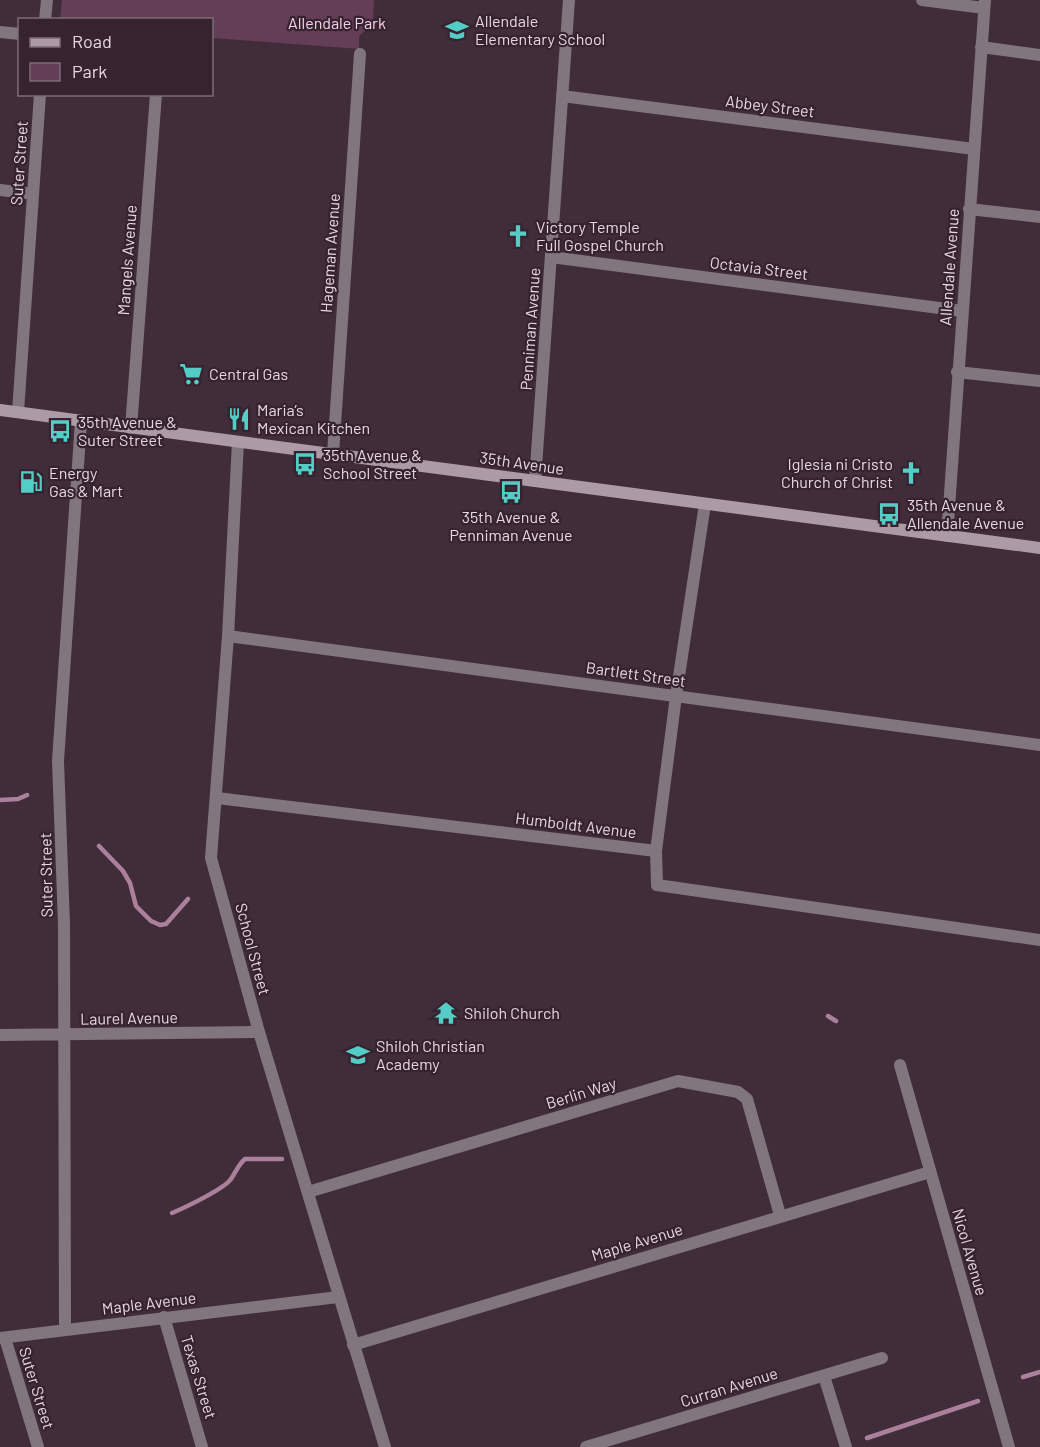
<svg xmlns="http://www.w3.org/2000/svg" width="1040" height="1447" font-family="Barlow,sans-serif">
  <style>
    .green { fill: #643d57 }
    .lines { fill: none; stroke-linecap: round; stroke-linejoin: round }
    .stream { stroke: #ab809c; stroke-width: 4.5 }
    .minor { stroke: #81767d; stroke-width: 12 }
    .tertiary { stroke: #81767d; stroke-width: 12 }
    .secondary { stroke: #ac9ba6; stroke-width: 12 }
    .labels { text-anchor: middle; stroke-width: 4.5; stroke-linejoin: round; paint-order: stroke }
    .poi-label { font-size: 16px; fill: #e5d8e0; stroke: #36232f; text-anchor: start }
    .park-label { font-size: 16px; fill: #f4d2e7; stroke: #36232f }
    .street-label { font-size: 16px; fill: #e5d8e0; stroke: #36232f }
  </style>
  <rect width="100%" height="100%" fill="#402d39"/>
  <path class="green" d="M62,0h312l-1,24 -14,12v13l-146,-11 -1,23v-41h-152z"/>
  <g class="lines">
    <path class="stream" d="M0,800l18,-1 9,-4
      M99,846l24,25 7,12 6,23 15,15 9,4 6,-1 22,-25
      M828,1016l8,5
      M172,1213c12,-5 52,-24 59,-34 5,-7 7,-14 14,-20h37
      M1023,1377l17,-5
      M867,1438l111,-37"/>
    <path class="minor" d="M922,0l62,8
      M45,20l2,-20
      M0,32l20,2
      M981,47l59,8
      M562,96l412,53
      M0,190l33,4
      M969,209l71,8
      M551,257l411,54
      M957,372l83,9
      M18,412l22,-318
      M131,428l25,-334
      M333,454l27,-400
      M535,481l34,-481
      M947,536l38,-536
      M228,636l812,109
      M217,798l439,53 1,34 383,55
      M656,851l20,-155 29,-192
      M0,1035l259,-3
      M900,1065l109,382
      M308,1192l370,-111 60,11 9,7 33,116
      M164,1317l38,130
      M65,1330l-1,-406 -6,-163 23,-340
      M0,1338l338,-41
      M5,1338l33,109
      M353,1345l577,-173
      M824,1376l22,71
      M586,1447l296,-89"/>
    <path class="tertiary" d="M238,442l-10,194 -17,222 48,174 126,415"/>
    <path class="secondary" d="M0,410l1040,138"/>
  </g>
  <defs>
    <g id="school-bare" transform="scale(1.8)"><path d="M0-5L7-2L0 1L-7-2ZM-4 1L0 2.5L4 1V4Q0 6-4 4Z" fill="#54cdc7" stroke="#36232f" stroke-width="2.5" paint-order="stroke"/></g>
    <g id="church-bare" transform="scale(1.8)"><path d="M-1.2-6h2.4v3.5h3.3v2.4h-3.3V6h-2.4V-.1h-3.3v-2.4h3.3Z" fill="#54cdc7" stroke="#36232f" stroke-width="2.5" paint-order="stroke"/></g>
    <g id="supermarket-bare" transform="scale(1.8)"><path d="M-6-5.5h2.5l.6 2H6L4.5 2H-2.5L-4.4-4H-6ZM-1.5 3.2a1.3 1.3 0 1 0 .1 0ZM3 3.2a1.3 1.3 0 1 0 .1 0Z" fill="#54cdc7" stroke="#36232f" stroke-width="2.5" paint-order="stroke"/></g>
    <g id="restaurant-bare" transform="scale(1.8)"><path d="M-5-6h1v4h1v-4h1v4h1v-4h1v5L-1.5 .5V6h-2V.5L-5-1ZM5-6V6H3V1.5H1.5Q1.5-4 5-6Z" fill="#54cdc7" stroke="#36232f" stroke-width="2.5" paint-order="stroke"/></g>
    <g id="bus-bare" transform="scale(1.8)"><path d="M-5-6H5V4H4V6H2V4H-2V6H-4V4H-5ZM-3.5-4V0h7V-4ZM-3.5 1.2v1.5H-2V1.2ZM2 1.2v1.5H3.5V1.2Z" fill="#54cdc7" stroke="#36232f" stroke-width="2.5" paint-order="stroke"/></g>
    <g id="fuel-bare" transform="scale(1.8)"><path d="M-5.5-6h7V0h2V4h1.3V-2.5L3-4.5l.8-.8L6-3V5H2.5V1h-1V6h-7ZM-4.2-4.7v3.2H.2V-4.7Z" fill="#54cdc7" stroke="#36232f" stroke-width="2.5" paint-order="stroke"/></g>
    <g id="temple-bare" transform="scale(1.8)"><path d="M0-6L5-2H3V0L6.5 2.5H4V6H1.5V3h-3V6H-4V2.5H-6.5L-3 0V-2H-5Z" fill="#54cdc7" stroke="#36232f" stroke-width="2.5" paint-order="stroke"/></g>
  </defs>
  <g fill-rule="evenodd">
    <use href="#school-bare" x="457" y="30"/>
    <use href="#church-bare" x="518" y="236"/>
    <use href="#supermarket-bare" x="191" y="374"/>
    <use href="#restaurant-bare" x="239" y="419"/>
    <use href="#bus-bare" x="60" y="431"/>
    <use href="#bus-bare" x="305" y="464"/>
    <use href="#church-bare" x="911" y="473"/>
    <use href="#fuel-bare" x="31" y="482"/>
    <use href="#bus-bare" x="511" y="492"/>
    <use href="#bus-bare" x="889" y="514"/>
    <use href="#temple-bare" x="446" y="1013"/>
    <use href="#school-bare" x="358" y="1055"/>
  </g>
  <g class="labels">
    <g class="poi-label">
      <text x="475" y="27">Allendale<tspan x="475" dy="18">Elementary School</tspan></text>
      <text x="536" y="233">Victory Temple<tspan x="536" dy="18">Full Gospel Church</tspan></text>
      <text x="209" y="380">Central Gas</text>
      <text x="257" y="416">Maria’s<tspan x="257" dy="18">Mexican Kitchen</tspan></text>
      <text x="78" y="428">35th Avenue &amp;<tspan x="78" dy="18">Suter Street</tspan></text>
      <text x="323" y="461">35th Avenue &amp;<tspan x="323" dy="18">School Street</tspan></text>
      <text x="893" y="470" text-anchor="end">Iglesia ni Cristo<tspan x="893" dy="18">Church of Christ</tspan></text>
      <text x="49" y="479">Energy<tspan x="49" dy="18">Gas &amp; Mart</tspan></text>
      <text x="907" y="511">35th Avenue &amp;<tspan x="907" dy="18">Allendale Avenue</tspan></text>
      <text x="511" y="523" text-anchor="middle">35th Avenue &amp;<tspan x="511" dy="18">Penniman Avenue</tspan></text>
      <text x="464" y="1019">Shiloh Church</text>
      <text x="376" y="1052">Shiloh Christian<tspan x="376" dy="18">Academy</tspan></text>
    </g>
    <g class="park-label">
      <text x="337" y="29">Allendale Park</text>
    </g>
    <g class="street-label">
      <text transform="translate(770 106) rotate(7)" y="6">Abbey Street</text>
      <text transform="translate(19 163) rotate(-86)" y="6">Suter Street</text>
      <text transform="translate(330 253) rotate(-86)" y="6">Hageman Avenue</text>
      <text transform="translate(127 260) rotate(-86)" y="6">Mangels Avenue</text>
      <text transform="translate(949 267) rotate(-86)" y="6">Allendale Avenue</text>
      <text transform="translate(759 268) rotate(7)" y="6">Octavia Street</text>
      <text transform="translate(530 329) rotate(-86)" y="6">Penniman Avenue</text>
      <text transform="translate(522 463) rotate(8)" y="6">35th Avenue</text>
      <text transform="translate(636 674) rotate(8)" y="6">Bartlett Street</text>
      <text transform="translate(576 825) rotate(7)" y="6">Humboldt Avenue</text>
      <text transform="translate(46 875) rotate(-91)" y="6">Suter Street</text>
      <text transform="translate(253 949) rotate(75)" y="6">School Street</text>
      <text transform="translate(129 1018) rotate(-1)" y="6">Laurel Avenue</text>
      <text transform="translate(581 1093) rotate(-17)" y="6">Berlin Way</text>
      <text transform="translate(637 1242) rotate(-17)" y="6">Maple Avenue</text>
      <text transform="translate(970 1252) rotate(74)" y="6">Nicol Avenue</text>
      <text transform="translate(149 1303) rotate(-7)" y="6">Maple Avenue</text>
      <text transform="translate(199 1377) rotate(73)" y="6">Texas Street</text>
      <text transform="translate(729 1387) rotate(-17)" y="6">Curran Avenue</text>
      <text transform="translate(37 1388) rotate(73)" y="6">Suter Street</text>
    </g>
  </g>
  <rect x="18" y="18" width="195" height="78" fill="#36232f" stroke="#7c6b76" stroke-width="1.5"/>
  <rect x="30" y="38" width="30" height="9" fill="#ac9ba6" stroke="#7c6b76" stroke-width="1.5"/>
  <text x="72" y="48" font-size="18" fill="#e5d8e0">Road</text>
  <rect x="30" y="63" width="30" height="18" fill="#643d57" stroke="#7c6b76" stroke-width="1.5"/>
  <text x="72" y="78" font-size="18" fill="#e5d8e0">Park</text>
</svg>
